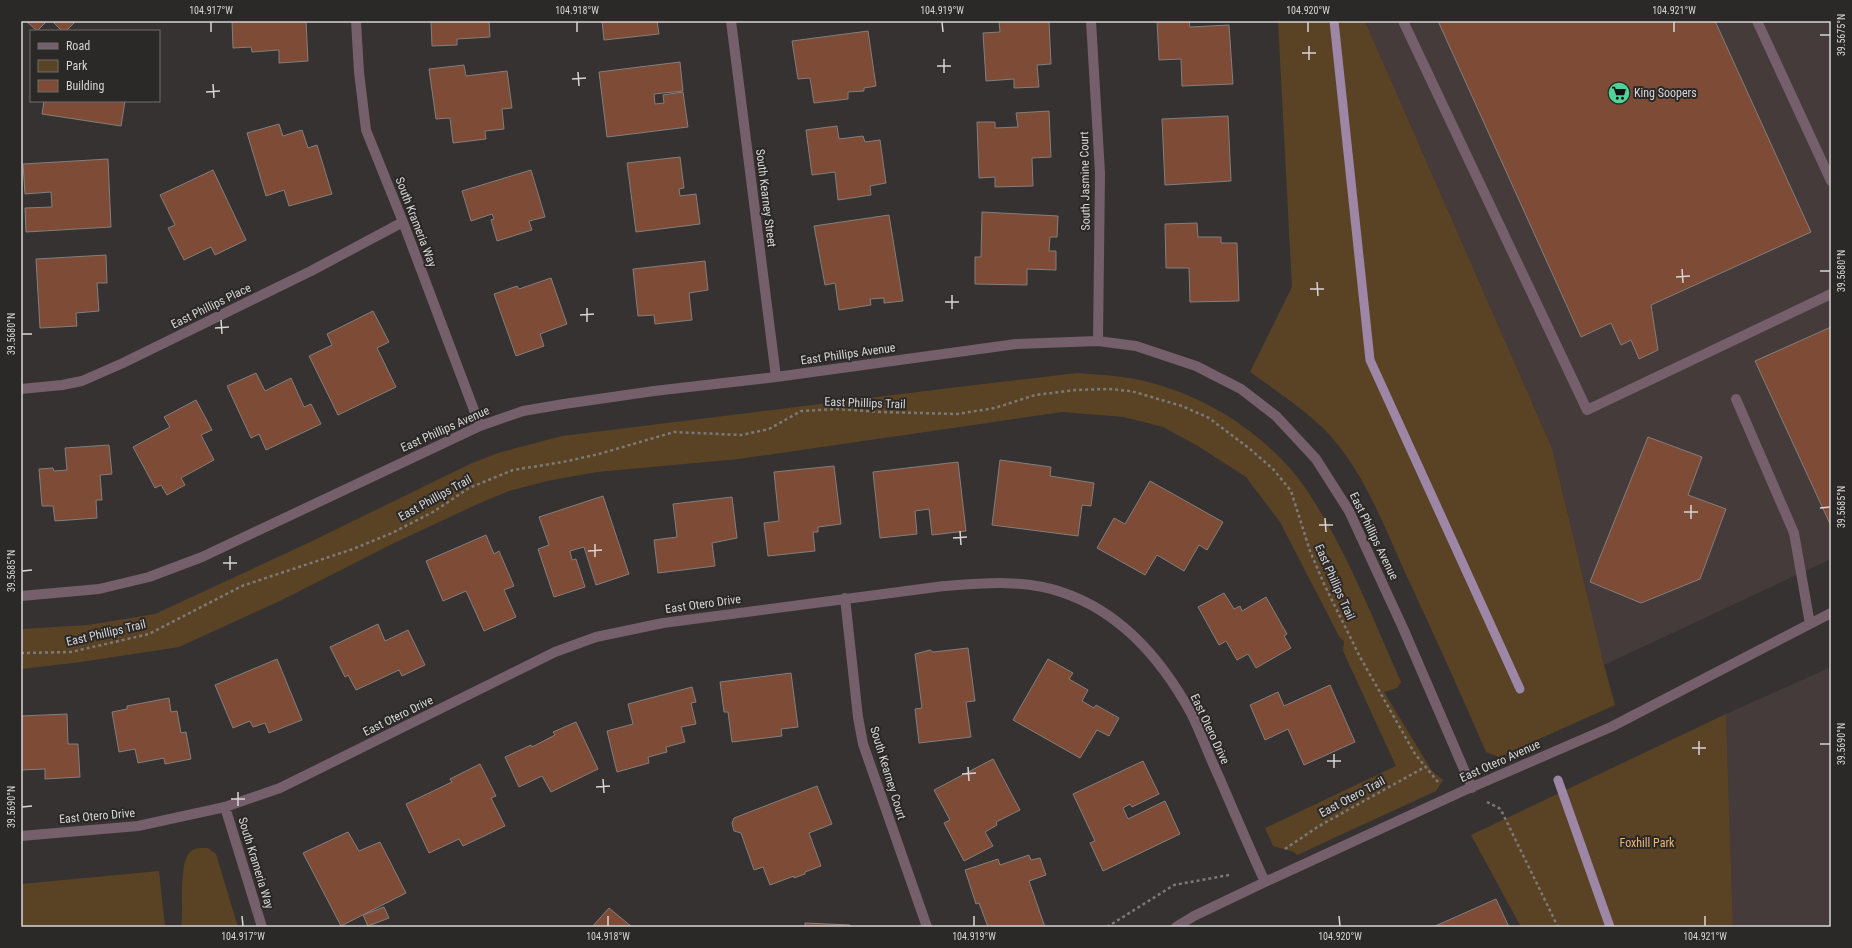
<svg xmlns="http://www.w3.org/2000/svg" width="1852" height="948" font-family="'Roboto Condensed',sans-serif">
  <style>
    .built { fill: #453b3b }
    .green { fill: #5a4325 }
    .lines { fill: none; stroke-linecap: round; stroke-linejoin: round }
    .stream { stroke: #9e87a6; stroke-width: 9 }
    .building { fill: #7e4b36; stroke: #827f7d }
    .path { stroke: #7c7979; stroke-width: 2.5; stroke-dasharray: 3 3; stroke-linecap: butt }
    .minor { stroke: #755f6b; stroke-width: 10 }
    .ticks { fill: none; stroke: #d7d5d5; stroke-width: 1.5 }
    .labels { text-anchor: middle; stroke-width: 4; stroke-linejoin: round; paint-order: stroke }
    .poi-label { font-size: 12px; fill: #d7d5d5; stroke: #2b2828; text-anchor: start }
    .street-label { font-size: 12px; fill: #d7d5d5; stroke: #2b2828 }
    .park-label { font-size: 12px; fill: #ecb772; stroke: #2b2828 }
    .neatline { fill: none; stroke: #d7d5d5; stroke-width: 1.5 }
    .ticks-label { font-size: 10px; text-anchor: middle; fill: #d7d5d5 }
  </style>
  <rect width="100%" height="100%" fill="#363232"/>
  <path class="built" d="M1365,21h466v538l-227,106 -52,-217z
    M1831,667v260h-98l-7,-213z"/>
  <path class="green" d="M1278,21h87l187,427 52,217 11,40 -116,52 -13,-5c-26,-61 -54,-121 -82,-182 -22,-48 -42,-103 -80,-141 -23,-22 -49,-39 -74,-57l42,-85z
    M1077,373c26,2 53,3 78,11 59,16 116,55 151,105 40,59 66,128 95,193l-4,6 -13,4 48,79 11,9 -7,11 -139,64 -3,-3 -21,-6 -8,-18 131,-62 -53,-115 1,-10 -4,-3 -60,-116 -34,-45 -48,-31 -35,-19 -39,-10 -62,-5 -323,47 -142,13 -50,9 -38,10 -29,12 -86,40 -112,57 -103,47 -98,15 -60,7v-40l67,-4 67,-11 151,-70 164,-80 28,-11 64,-17 396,-49z
    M1726,714l7,213h-212l-50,-92z
    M201,848h7l8,6 22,73h-57c3,-17 -3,-63 9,-75 3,-3 7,-4 11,-4z
    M159,871l6,56h-144v-43z"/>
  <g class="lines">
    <path class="stream" d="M1334,21l36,339 150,329
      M1558,780l52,147"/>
  </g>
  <path class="building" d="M26,21h21l-10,10z
    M52,21h24l-10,10h-4z
    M232,21h74l2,40 -29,2v-13l-27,2 -1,-5 -18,1z
    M431,21h58l1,16 -33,2v6l-25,1z
    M602,21h55l2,13 -55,6z
    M999,21h50l2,43 -14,1 2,22 -25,1v-9l-28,2 -3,-48 17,-1z
    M1157,21h32l1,6 39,-2 4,59 -51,2 -1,-27 -22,1z
    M1438,21h277l96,211 -160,73 7,45 -19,9 -8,-19 -10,5 -10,-22 -30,14z
    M868,31l8,55 -12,2v3l-16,1v7l-34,4 -4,-25 -12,1 -6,-38z
    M680,62l3,29 -29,3 1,10 9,-1 -1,-8 20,-3 5,35 -81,10 -8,-65z
    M464,65l2,11 41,-5 5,37 -10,1 2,20 -19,2 1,8 -33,4 -3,-25 -14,1 -7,-50z
    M44,101h81l-4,25 -79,-12z
    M1049,111l2,46 -19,1 1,28 -38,1v-10l-16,1 -2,-56h18v6l23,-1 -2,-14z
    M1228,116l3,65 -66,4 -3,-66z
    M279,124l4,12 19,-6 6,18 9,-3 15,49 -43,12 -5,-16 -18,6 -19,-63z
    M837,126l2,13 24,-3 2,6 15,-2 6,43 -16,3 1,9 -33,5 -3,-28 -23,3 -6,-45z
    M680,157l4,31 -5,1 1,7 16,-2 4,30 -64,8 -9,-69z
    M108,159l3,68 -85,5 -1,-24 27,-1 -1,-15 -26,2 -2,-30z
    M213,170l33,70 -31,15 -4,-8 -27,13 -16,-32 7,-3 -15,-30z
    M531,170l14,47 -16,4 3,9 -35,11 -6,-21 3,-1 -2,-5 -21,7 -9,-30z
    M982,212l76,4 -1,21h-7l-1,14h7v19l-29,-1v16l-52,-1v-27h6z
    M889,215l14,86 -19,2v-5l-14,1 1,6 -32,5 -4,-27 -10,2 -11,-59z
    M1197,223l1,14h23v6h16l2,58 -49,1 -1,-34h-23l-1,-44z
    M106,255l1,28h-10l2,28 -23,2 1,13 -37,2 -4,-69z
    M705,261l3,29 -19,3 3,27 -37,4 -1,-9 -16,1 -5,-47z
    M551,278l16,46 -27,10 4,12 -28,10 -22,-62 23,-8 2,3z
    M373,311l16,31 -12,6 19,39 -58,28 -29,-59 23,-11 -5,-11z
    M1831,327v199l-76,-165z
    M256,373l9,18 26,-13 13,29 7,-3 10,20 -55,26 -7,-16 -8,4 -24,-52z
    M196,400l16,30 -11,5 13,25 -33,18 4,7 -18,10 -6,-10 -6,3 -22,-41 37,-20 -6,-10z
    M1648,437l54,20 -14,38 38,14 -26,70 -59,24 -51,-21z
    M109,445l3,29 -12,1 2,25h-6l1,18 -42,3 -2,-15h-11l-3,-37 14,-1 1,3 13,-1 -2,-22z
    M1000,460l51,7 -1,9 44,7 -3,23 -9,-1 -4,31 -86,-11z
    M958,462l8,69 -34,4 -3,-26 -14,2 2,23 -37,4 -7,-66z
    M834,466l7,58 -23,3v5h-5l2,19 -47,5 -4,-33 15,-2 -5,-49z
    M1150,481l73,41 -16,28 -8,-5 -15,26 -27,-16 -12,20 -48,-27 17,-30 11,6z
    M603,496l26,78 -33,11 -12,-38 -14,4 2,9 4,-1 9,28 -31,10 -16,-48 11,-4 -10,-28z
    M732,497l5,41 -25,5 3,23 -57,7 -4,-33 23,-3 -4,-33z
    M486,535l8,19 5,-3 15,35 -10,4 12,27 -32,14 -18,-40 -23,10 -17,-40z
    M1224,593l10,16 6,-3 2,5 24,-14 21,37 -3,2 7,12 -35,20 -8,-14 -11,6 -11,-19 -7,4 -21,-38z
    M378,624l7,17 23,-11 17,35 -23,11 -3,-6 -43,20 -8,-15 -3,2 -15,-30z
    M968,648l7,53 -9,1 5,35 -52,6 -4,-34 7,-1 -7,-54 15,-4 3,2z
    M277,659l25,61 -33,13 -4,-10 -12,4 -3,-6 -17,7 -18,-43z
    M1048,659l25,14 -4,6 19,11 -6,11 12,7 2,-3 23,13 -10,18 -12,-6 -17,28 -67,-38z
    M791,673l7,54 -17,2 1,7 -50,6 -4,-30h-4l-4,-30z
    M1330,685l25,57 -51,23 -16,-36 -23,11 -15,-35 28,-13 6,14z
    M692,687l4,15 -5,1 5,21 -15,3 4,15 -19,5 1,5 -19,5 1,6 -32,9 -10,-41 26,-7 -5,-20z
    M169,698l2,14 6,-1 4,22 5,-1 5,27 -26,5 -1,-6 -26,5 -3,-14 -16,3 -7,-40 15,-3v-3z
    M67,714l1,30h10l2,33 -35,2v-10l-24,1v-54z
    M576,722l22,47 -47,23 -9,-16 -23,11 -14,-30 26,-12 1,2 23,-12 -2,-3z
    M993,759l27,51 -24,12 1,3 -12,7 8,14 -29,15 -20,-38 6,-3 -16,-30z
    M1143,761l16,33 -27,13 -2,-3 -7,4 5,11 37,-18 15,33 -77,37 -13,-28 5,-2 -22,-47z
    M480,764l16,32 -5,2 14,28 -42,20 -4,-7 -30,14 -23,-49 46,-22 -2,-3z
    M817,786l15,38 -23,9 12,33 -16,6v2l-11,4v-2l-24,9 -7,-18 -9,3 -13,-37 -7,-2 -2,-8 2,-5z
    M348,832l11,19 21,-9 26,51 -65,33 -38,-73z
    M1029,855l2,5 9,-2 6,17 -17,6 16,46h-57l-9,-24 -3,1 -11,-34 33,-11 2,6z
    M1496,899l13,28h-76z
    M384,907l5,11 -21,8 -5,-11z
    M609,908l23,19h-40z
    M805,923l45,2v2h-45z"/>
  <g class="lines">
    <path class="path" d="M21,653l50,-1 78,-18 93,-48 111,-37 39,-16 41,-21 36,-24 44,-18 50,-8 36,-8 75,-22 67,3 28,-6 32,-18 36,-2 44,3 76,2 38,-6 40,-13 41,-5 32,-1 23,2 51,15 27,12 41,31 23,20 18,22 19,60 14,33 36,73 55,97 23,28
      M1487,802l12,6 2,2 57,117
      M1285,849l34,-23 106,-59
      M1107,927l67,-42 55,-10"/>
    <path class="minor" d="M356,21l3,51 7,58 37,92 77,204
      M731,21l45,356
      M1091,21l9,152 -2,168
      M1403,21l184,389 244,-116
      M1757,21l74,160
      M21,389l41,-4 20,-4 41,-18 188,-92 92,-49
      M1736,399l58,134 16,91
      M21,596l78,-7 50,-12 53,-20 278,-131 43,-15 41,-7 90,-13 122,-14 240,-33 82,-3 38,5 60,20 45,23 35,27 40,43 33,52 54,117 69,160
      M845,598l13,119 5,27 64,183
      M225,807l37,120
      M21,836l117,-10 87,-19 55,-19 275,-136 41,-15 67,-14 281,-37c39,-3 82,-7 120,7 58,20 98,67 127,120 10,20 18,43 28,64 15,35 30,70 46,105
      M1176,927l18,-11 71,-34 198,-91 148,-64 220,-114"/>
  </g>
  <path class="ticks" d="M211,22v10M577,22v10M942,22l1,10M1308,22v10M1674,22v10M1820,35h10M1309,46v14M1302,53h14M944,59v14M937,66h14M578,72l1,14M572,79l14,-1M213,84l1,14M206,92l14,-1M1682,269l1,14M1820,271h10M1676,277l14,-1M1317,282l1,14M1310,289h14M952,295v14M945,302h14M587,308v14M580,315l14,-1M221,320l1,14M215,328l14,-1M22,334h10M1691,505v14M1820,508l10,-1M1684,512h14M1325,518l1,14M1319,525h14M960,531l1,14M953,538l14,-1M595,544v13M588,551l14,-1M230,556v14M223,563h14M22,571l10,-1M1699,741v14M1820,744h10M1692,748h14M1334,754v14M1327,761h14M968,767l1,14M962,774l14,-1M603,779l1,14M596,787l14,-1M238,792v14M231,799h14M22,807l10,-1M242,916l1,10M608,916v10M974,916v10M1339,916l1,10M1705,916v10"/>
  <defs>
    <g id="supermarket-disc" transform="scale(1.15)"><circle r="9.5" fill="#4fd399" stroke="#2b2828"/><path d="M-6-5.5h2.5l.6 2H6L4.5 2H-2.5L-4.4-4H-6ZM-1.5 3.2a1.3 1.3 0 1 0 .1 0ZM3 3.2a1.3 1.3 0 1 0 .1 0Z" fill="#111"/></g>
  </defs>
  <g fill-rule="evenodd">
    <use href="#supermarket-disc" x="1619" y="93"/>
  </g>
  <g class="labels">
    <g class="poi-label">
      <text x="1634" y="97">King Soopers</text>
    </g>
    <g class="street-label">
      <text transform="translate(1085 181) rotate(-91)" y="4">South Jasmine Court</text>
      <text transform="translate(766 198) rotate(83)" y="4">South Kearney Street</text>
      <text transform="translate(416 222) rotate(69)" y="4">South Krameria Way</text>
      <text transform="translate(211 306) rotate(-26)" y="4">East Phillips Place</text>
      <text transform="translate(848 354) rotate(-8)" y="4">East Phillips Avenue</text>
      <text transform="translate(865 403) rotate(2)" y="4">East Phillips Trail</text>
      <text transform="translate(445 429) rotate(-24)" y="4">East Phillips Avenue</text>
      <text transform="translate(435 498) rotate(-29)" y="4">East Phillips Trail</text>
      <text transform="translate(1374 536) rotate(64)" y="4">East Phillips Avenue</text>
      <text transform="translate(1335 582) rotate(66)" y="4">East Phillips Trail</text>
      <text transform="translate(703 604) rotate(-8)" y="4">East Otero Drive</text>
      <text transform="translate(106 633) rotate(-13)" y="4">East Phillips Trail</text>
      <text transform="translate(398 716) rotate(-26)" y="4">East Otero Drive</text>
      <text transform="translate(1210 729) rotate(65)" y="4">East Otero Drive</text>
      <text transform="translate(1500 761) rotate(-24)" y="4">East Otero Avenue</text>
      <text transform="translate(888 773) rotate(73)" y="4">South Kearney Court</text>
      <text transform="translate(1352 797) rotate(-28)" y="4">East Otero Trail</text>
      <text transform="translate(97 816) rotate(-5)" y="4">East Otero Drive</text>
      <text transform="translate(256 863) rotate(73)" y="4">South Krameria Way</text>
    </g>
    <g class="park-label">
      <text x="1647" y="847">Foxhill Park</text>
    </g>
  </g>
  <rect width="1852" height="948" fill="none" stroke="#2b2828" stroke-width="44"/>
  <rect x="30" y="30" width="130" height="72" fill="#2b2828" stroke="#706d6d"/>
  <rect x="38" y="43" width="20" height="6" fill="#755f6b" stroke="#706d6d"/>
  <text x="66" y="50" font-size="12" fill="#d7d5d5">Road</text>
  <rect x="38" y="60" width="20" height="12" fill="#5a4325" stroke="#706d6d"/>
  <text x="66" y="70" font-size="12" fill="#d7d5d5">Park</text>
  <rect x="38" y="80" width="20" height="12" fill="#7e4b36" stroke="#706d6d"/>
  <text x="66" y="90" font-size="12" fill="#d7d5d5">Building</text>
  <rect x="22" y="22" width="1808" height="904" class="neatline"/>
  <g class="ticks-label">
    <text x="211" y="14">104.917°W</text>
    <text x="577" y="14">104.918°W</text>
    <text x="942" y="14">104.919°W</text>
    <text x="1308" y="14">104.920°W</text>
    <text x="1674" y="14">104.921°W</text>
    <text transform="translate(1841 35) rotate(-90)" y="4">39.5675°N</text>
    <text transform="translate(1841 271) rotate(-90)" y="4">39.5680°N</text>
    <text transform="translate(11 334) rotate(-90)" y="4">39.5680°N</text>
    <text transform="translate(1841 507) rotate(-90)" y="4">39.5685°N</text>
    <text transform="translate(11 571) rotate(-90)" y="4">39.5685°N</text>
    <text transform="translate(1841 744) rotate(-90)" y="4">39.5690°N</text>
    <text transform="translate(11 807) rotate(-90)" y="4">39.5690°N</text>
    <text x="243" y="940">104.917°W</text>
    <text x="608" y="940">104.918°W</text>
    <text x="974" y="940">104.919°W</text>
    <text x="1340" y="940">104.920°W</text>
    <text x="1705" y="940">104.921°W</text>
  </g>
</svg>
